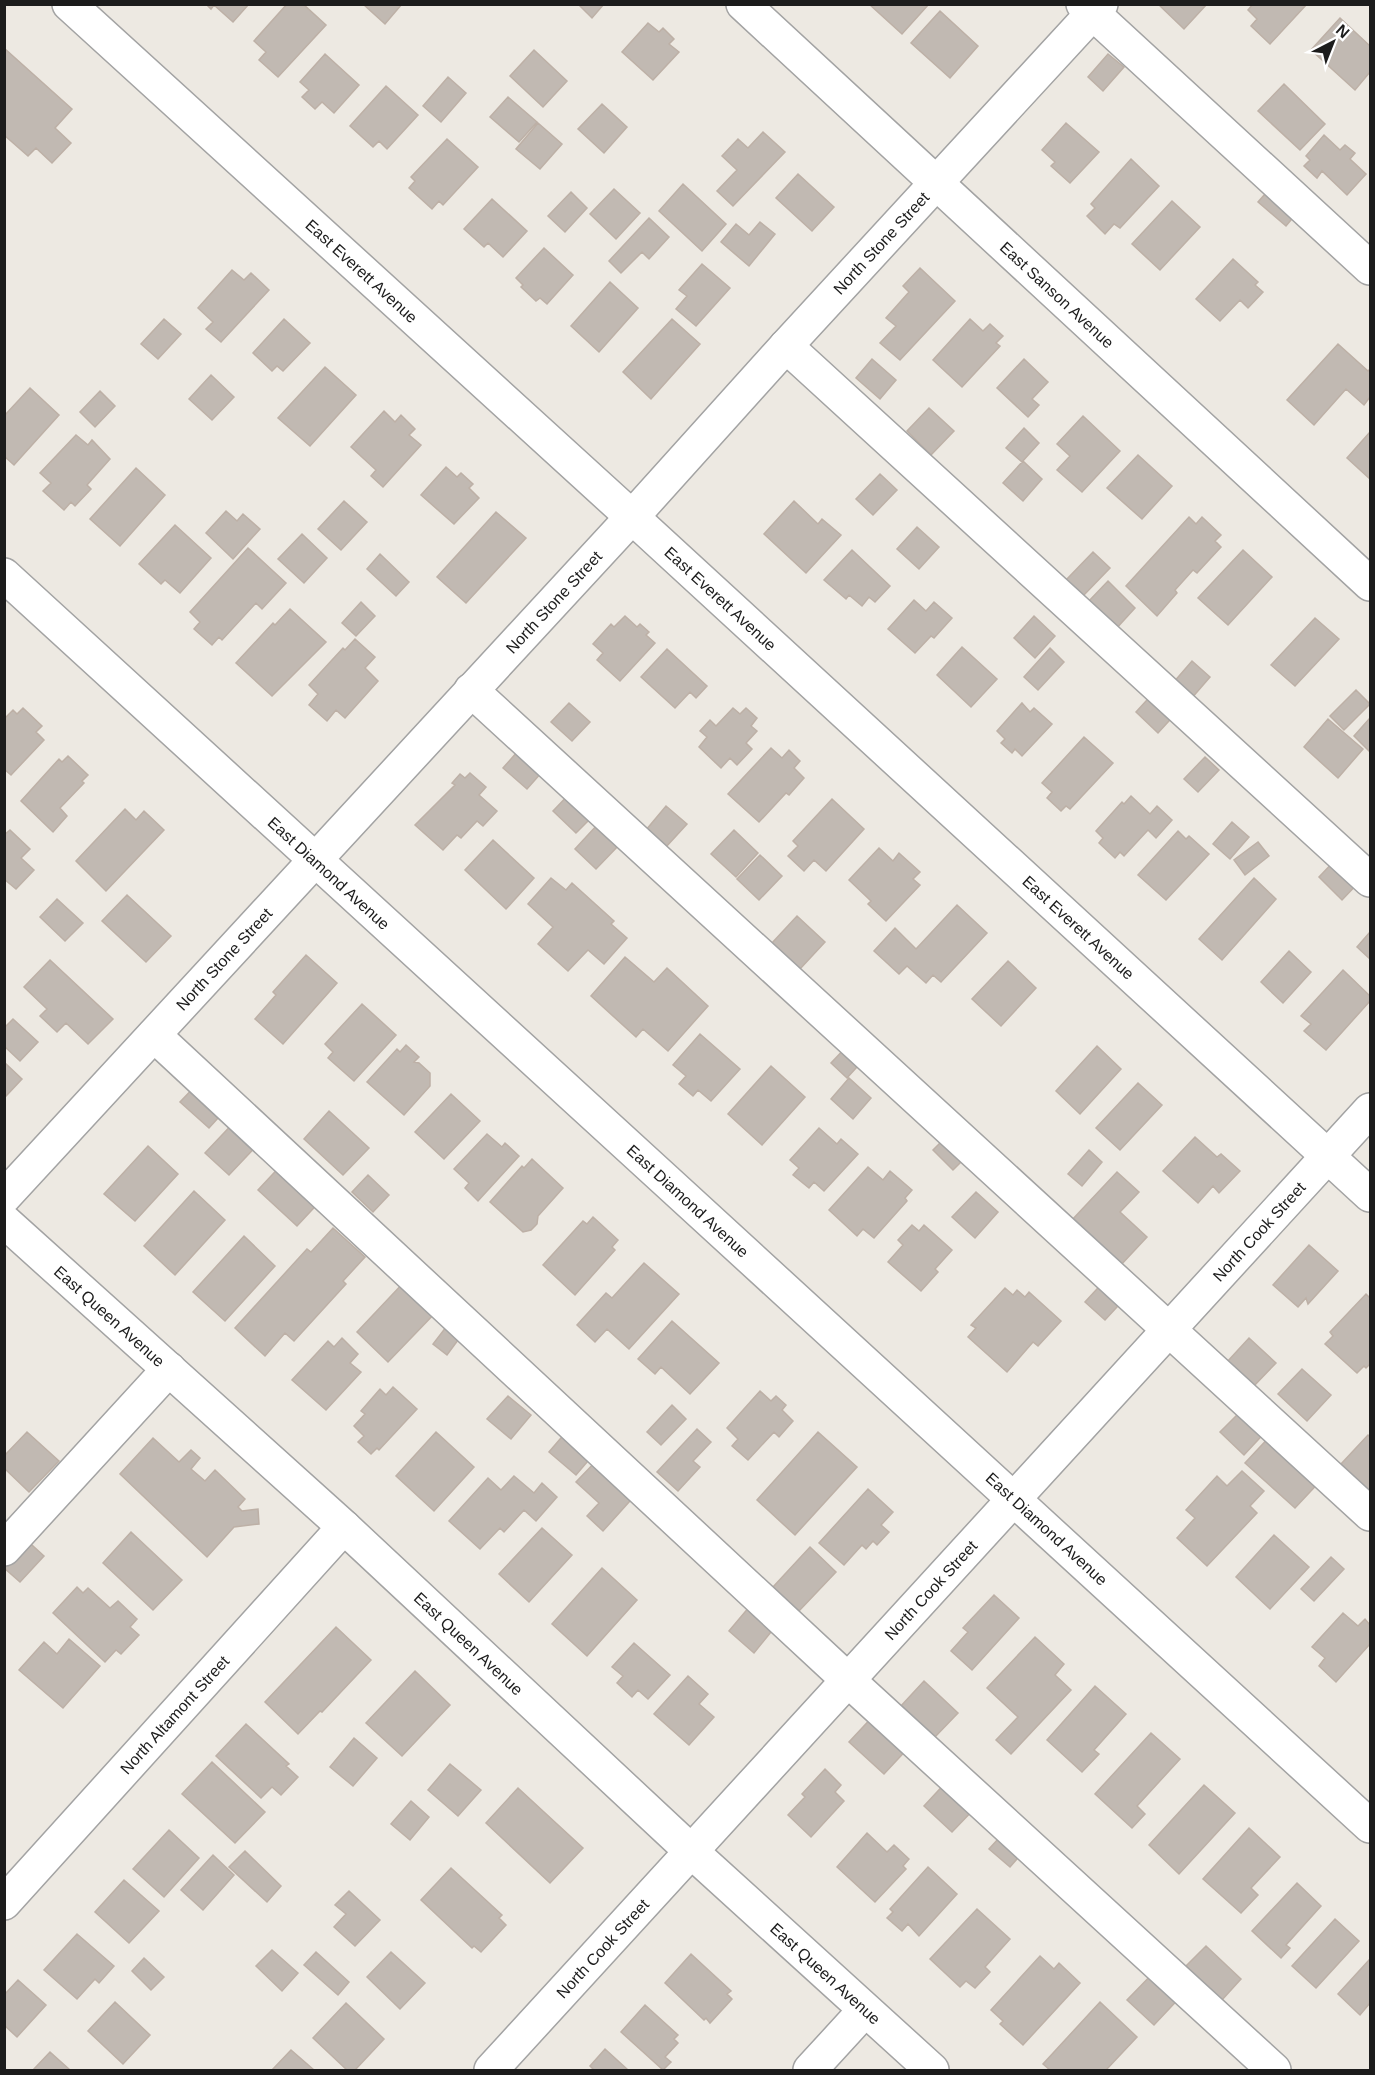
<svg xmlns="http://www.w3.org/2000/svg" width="1375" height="2075" font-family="Arial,sans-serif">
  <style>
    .building { fill: #c1b9b2; stroke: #bdb0a6; stroke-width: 1.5 }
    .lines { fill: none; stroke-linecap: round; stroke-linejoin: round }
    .minor-casing { stroke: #a3a3a3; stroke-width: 36 }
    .minor { stroke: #fff; stroke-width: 33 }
    .labels { text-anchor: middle; stroke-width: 6; stroke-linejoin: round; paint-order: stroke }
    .street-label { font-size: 16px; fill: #1c1c1c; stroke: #fff }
  </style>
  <rect width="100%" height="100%" fill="#ede9e2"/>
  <path class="building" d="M206,4h43l-16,18 -19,-17 -3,4z
    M287,4h16l23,21 -48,52 -19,-17 7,-8 -12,-11z
    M363,4h39l-17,20z
    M578,4h26l-12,14z
    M869,4h60l-27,30z
    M1158,4h49l-23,25z
    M1253,4h54l-37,40 -19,-18 6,-7 -9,-9z
    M940,11l38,35 -28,32 -39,-35z
    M1340,18l30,28v26l-15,18 -44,-40z
    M648,23l11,9 4,-4 11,11 -5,5 10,8 -26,28 -31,-28z
    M4,48l68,61 -17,19 16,15 -19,20 -16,-15 -8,8 -24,-21z
    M534,50l33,31 -24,26 -33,-31z
    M325,54l34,31 -25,28 -12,-11 -7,7 -13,-12 7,-7 -9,-8z
    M1108,54l16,13 -21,24 -15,-14z
    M448,77l18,16 -25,29 -18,-16z
    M1284,84l41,40 -25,26 -42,-39z
    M386,86l32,29 -31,34 -8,-8 -6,6 -23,-21z
    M508,97l29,25 -18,20 -29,-25z
    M602,104l25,23 -23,26 -26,-24z
    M538,123l24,21 -22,25 -24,-20z
    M1066,123l33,29 -29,31 -19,-17 4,-4 -13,-12z
    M763,132l22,20 -52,54 -16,-15 20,-21 -15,-14 16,-17 10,9z
    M1324,135l16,15 5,-5 10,8 -5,6 16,15 -19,21 -25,-24 -5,7 -13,-12 6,-6 -4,-4z
    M447,139l31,28 -35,38 -4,-4 -7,8 -23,-21 6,-7 -4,-4z
    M1131,159l28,27 -39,42 -6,-4 -9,10 -18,-18 8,-8 -4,-4z
    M798,174l36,33 -22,24 -36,-33z
    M683,184l43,40 -24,27 -43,-40z
    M1274,184l27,24 -15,18 -28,-24z
    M614,189l26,24 -24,26 -26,-25z
    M571,192l16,16 -22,24 -17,-16z
    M492,199l35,32 -24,26 -15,-14 -4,4 -20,-18z
    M1172,201l28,26 -40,43 -28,-26z
    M649,218l20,19 -20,22 -7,-7 -21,21 -12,-12z
    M760,222l15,12 -26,32 -28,-24 15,-18 13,11z
    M544,248l29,27 -26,29 -7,-6 -4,3 -15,-14 2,-2 -7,-7z
    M1233,259l25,23 -3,3 8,7 -15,16 -8,-8 -20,21 -24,-22z
    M702,264l28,24 -34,38 -20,-17 11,-13 -8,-6z
    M920,268l35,33 -55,59 -20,-17 16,-17 -10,-8 23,-26 -6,-6z
    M232,270l12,10 7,-7 18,17 -48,52 -15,-13 7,-7 -15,-14z
    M610,282l28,26 -39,44 -28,-26z
    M164,319l17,15 -23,25 -17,-15z
    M284,319l26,24 -27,28 -6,-5 -5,5 -19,-18z
    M672,319l28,25 -49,55 -28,-27z
    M970,319l13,12 7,-7 13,12 -7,7 4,3 -38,41 -29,-27z
    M1338,344l30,27 2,-2v28l-6,8 -18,-16 -32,36 -27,-25z
    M872,359l24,21 -16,19 -24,-21z
    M1024,359l24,23 -16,17 7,6 -11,12 -31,-29z
    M325,367l31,28 -46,51 -32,-28z
    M211,375l23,22 -22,23 -23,-21z
    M30,388l29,27 -45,50 -10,-9v-40z
    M100,391l15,15 -20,21 -15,-15z
    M929,408l25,23 -23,24 -24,-24z
    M384,411l11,11 6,-7 14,14 -6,6 12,10 -38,42 -12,-11 5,-6 -25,-23z
    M1083,416l37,35 -38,41 -25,-22 13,-14 -13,-12z
    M1024,428l15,15 -17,19 -16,-14z
    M1370,432v47l-23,-21z
    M76,435l12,10 4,-5 18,19 -23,26 4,4 -16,17 -4,-4 -7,8 -21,-19 8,-8 -11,-10z
    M1138,455l34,31 -30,33 -35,-31z
    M1023,461l19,18 -19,22 -20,-18z
    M446,467l11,10 4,-4 12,11 -4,4 10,10 -25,26 -33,-29z
    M136,468l29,27 -45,51 -30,-27z
    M880,474l17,16 -24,25 -17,-16z
    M344,501l23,21 -26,28 -23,-21z
    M794,501l24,23 4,-5 19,16 -35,38 -42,-39z
    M226,511l11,10 6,-7 17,15 -27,30 -27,-26z
    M496,512l30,26 -60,65 -29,-26z
    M1189,517l7,7 6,-7 19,18 -6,6 6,6 -24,26 -4,-3 -18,20 2,3 -20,23 -31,-30z
    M175,525l36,33 -31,35 -15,-13 -4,4 -22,-20z
    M917,527l22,20 -20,22 -22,-20z
    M302,534l25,24 -23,25 -26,-24z
    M248,548l38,35 -24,26 -6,-6 -34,37 -3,-3 -7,8 -18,-16 6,-7 -10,-10z
    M852,550l38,36 -15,16 -6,-5 -7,9 -13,-11 -3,4 -22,-19z
    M1243,550l29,27 -44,48 -30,-27z
    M1093,552l17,16 -27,28 -17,-16z
    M380,554l29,28 -13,14 -29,-27z
    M1108,581l27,27 -20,22 -28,-27z
    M914,600l12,11 8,-9 18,16 -18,20 -3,-2 -16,17 -27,-24z
    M361,602l14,14 -19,20 -14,-13z
    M290,609l36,33 -54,54 -36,-33 37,-40 2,2z
    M625,616l12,11 3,-3 9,8 -3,3 9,8 -35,38 -23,-21 6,-7 -10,-9 18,-20 3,3z
    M1034,616l21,20 -20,22 -21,-20z
    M1315,618l24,21 -44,47 -24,-21z
    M355,639l20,18 -10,11 13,13 -33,37 -9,-8 -9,11 -18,-16 9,-11 -9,-9 34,-37 2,2z
    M962,647l35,32 -26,28 -34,-32z
    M1050,648l14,14 -26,28 -14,-13z
    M667,649l40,37 -11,12 -6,-6 -15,16 -34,-31z
    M1192,661l18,16 -19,22 -18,-16z
    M1157,689l22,21 -21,23 -22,-21z
    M1356,690l14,14 -26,26 -14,-14z
    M569,703l21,19 -18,19 -21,-19z
    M1022,703l8,9 4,-4 18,16 -30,32 -7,-7 -3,4 -11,-10 4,-4 -8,-8z
    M23,708l19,18 -6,6 8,8 -33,35 -7,-6v-50l9,-9 4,4z
    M733,708l7,6 6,-6 11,10 -6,8 6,5 -11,12 6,6 -15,16 -7,-7 -9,10 -22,-21 8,-10 -7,-6 10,-11 6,6z
    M1370,718v34l-16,-16z
    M1328,719l35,30 -25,29 -34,-31z
    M1084,737l29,26 -43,46 -4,-3 -5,5 -14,-13 5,-6 -10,-9z
    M525,743l24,21 -22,25 -24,-21z
    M771,748l11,10 7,-8 11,11 -6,7 10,10 -15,17 -3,-2 -27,29 -31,-28z
    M68,756l20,19 -6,6 2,2 -24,25 7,8 -14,16 -32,-31 38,-42 3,3z
    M1205,757l14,13 -21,22 -14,-13z
    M470,773l16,14 -7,8 18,16 -14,15 -6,-5 -16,17 -4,-3 -14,15 -28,-25 40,-40 -3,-2 8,-9 5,4z
    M574,789l23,23 -21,21 -23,-22z
    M1131,796l19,18 7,-8 15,14 -16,18 -8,-8 -24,26 -4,-4 -5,6 -16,-15 4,-5 -7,-7 26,-29 2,2z
    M832,799l32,30 -38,42 -12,-11 -10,11 -16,-15 10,-10 -5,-5z
    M666,806l21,18 -21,23 -20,-17z
    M125,809l11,11 8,-9 20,19 -58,61 -30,-30z
    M1232,822l17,15 -19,22 -17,-15z
    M598,824l22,20 -24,25 -21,-20z
    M10,830l20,19 -9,9 13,12 -18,19 -12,-10v-44z
    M734,830l24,23 -22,24 -25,-23z
    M1178,831l8,8 3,-3 20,18 -43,46 -28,-25z
    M493,840l41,38 -28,31 -41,-39z
    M1258,842l11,14 -24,19 -11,-15z
    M879,848l14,13 6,-8 21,19 -7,7 7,6 -34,36 -18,-17 3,-3 -22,-21z
    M760,855l22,21 -23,24 -22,-21z
    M1339,856l23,23 -20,21 -23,-23z
    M551,878l15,12 6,-7 42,38 -3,3 16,14 -23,26 -16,-14 -20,21 -30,-27 15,-17 -25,-23z
    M1254,878l22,21 -54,61 -23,-21z
    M127,895l44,41 -25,26 -44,-41z
    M57,899l26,24 -18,18 -25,-24z
    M957,905l30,28 -46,49 -8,-7 -7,8 -19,-17 -8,8 -25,-23 21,-23 21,21z
    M797,916l28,26 -25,27 -28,-26z
    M1370,932v27l-13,-12z
    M1289,951l22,21 -28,31 -22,-21z
    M306,955l31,28 -54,61 -28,-25 21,-24 -3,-3z
    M625,957l29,25 13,-14 41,38 -40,45 -25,-22 -7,8 -45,-41z
    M50,960l63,59 -25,25 -22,-21 -9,9 -17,-16 7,-7 -23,-22z
    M1008,961l28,27 -35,38 -29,-27z
    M1343,970l27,26v5l-44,49 -22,-19 7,-7 -10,-8z
    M362,1004l34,31 -42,46 -26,-23 5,-6 -8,-8z
    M13,1019l25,23 -18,19 -16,-15v-18z
    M700,1034l40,35 -29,32 -13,-11 -5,6 -14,-12 7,-8 -13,-11z
    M850,1043l16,14 -19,21 -16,-15z
    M406,1045l13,12 -5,5 5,1 11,10v13l-26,29 -37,-33 30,-33 3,3z
    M1097,1046l24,23 -41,45 -24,-23z
    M4,1062l18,17 -16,17 -2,-1z
    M771,1066l34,31 -43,48 -34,-31z
    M849,1078l22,20 -18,21 -22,-20z
    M200,1081l28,26 -19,21 -29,-26z
    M1138,1083l24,22 -42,45 -24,-22z
    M451,1094l29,27 -36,38 -29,-27z
    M329,1111l40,37 -26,27 -39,-36z
    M239,1117l24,22 -34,36 -24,-22z
    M819,1128l18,16 4,-5 17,15 -34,37 -10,-9 -5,6 -16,-13 6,-7 -9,-8z
    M953,1130l20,20 -20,20 -20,-20z
    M487,1134l15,13 3,-4 14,13 -41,45 -13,-13 4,-5 -15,-14z
    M1195,1137l22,20 4,-3 19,17 -21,22 -6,-7 -15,17 -35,-32z
    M148,1146l30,28 -43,47 -31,-27z
    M1089,1150l13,12 -20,24 -14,-12z
    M532,1159l31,29 -25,28 -1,8 -6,6 -8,2 -33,-30 32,-36 2,2z
    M285,1161l39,36 -27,29 -39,-36z
    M868,1167l15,13 7,-9 22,19 -7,8 2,3 -33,37 -11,-9 -6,7 -28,-26z
    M1117,1172l22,20 -19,20 27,25 -27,29 -49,-45z
    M368,1175l21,20 -16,17 -21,-20z
    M194,1191l31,29 -50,55 -31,-29z
    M976,1192l22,20 -23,26 -23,-21z
    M593,1217l25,23 -6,7 3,3 -40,45 -32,-30 40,-44 4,3z
    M912,1225l7,6 5,-6 28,25 -17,19 3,3 -17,19 -33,-29 15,-17 -5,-5z
    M333,1228l32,29 -22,24 3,3 -52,57 -9,-8 -20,23 -30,-28 72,-79 4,3z
    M244,1236l31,30 -50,55 -32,-29z
    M1309,1245l29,26 -30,33 -2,-6 -8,9 -25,-22z
    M644,1263l35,31 -50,55 -22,-20 -12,13 -18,-17 29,-32 6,5z
    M1108,1277l20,18 -23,25 -20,-18z
    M406,1280l32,30 -50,52 -31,-30z
    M1005,1288l8,7 4,-5 8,7 4,-5 32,29 -23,25 -5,-4 -26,30 -39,-35 8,-9 -5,-3z
    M1366,1294l4,4v66l-4,4 -2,-2 -7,7 -32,-29 8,-8 -3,-4z
    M453,1318l14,10 -20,27 -14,-11z
    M672,1321l47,42 -29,31 -29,-27 -6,7 -17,-15z
    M342,1338l16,16 -8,9 11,9 -35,38 -34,-30 36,-39 6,6z
    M1249,1338l27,25 -23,24 -26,-25z
    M1302,1369l29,26 -24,26 -29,-27z
    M393,1387l24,22 -38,41 -2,-2 -6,6 -13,-12 6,-6 -10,-10 11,-12 -4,-3 19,-22 6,6z
    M760,1391l11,10 5,-5 10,9 -4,5 11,11 -14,16 -5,-5 -26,28 -16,-14 6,-7 -11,-11z
    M508,1396l23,19 -20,24 -24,-20z
    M672,1405l14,14 -25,26 -14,-13z
    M1247,1405l23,22 -26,28 -24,-23z
    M572,1425l27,23 -23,27 -27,-23z
    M697,1429l14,13 -18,19 7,6 -22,24 -21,-19z
    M1275,1431l49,46 -29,31 -50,-45z
    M27,1432l32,29 -30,31 -25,-24v-12z
    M436,1432l38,35 -40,44 -38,-35z
    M818,1432l39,35 -62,68 -38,-35z
    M1368,1435l2,2v54l-29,-27z
    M153,1438l26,24 12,-12 9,8 -9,11 14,12 10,-11 30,29 -7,8 4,4 16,-2 1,15 -25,3 -27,30 -87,-83z
    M600,1457l38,35 -35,39 -16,-15 12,-13 -23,-21z
    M1242,1471l22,20 -14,15 7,7 -50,53 -30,-28 18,-20 -9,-8 31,-34 10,10z
    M514,1476l20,17 8,-10 15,14 -21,24 -12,-11 -20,22 -4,-4 -20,21 -31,-28 39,-43 13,12z
    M868,1489l25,23 -12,13 8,7 -12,13 -4,-4 -7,8 -4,-4 -18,20 -25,-22z
    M542,1528l30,27 -43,47 -30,-28z
    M131,1532l51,48 -29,30 -50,-47z
    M21,1535l23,21 -24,26 -16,-14v-16z
    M1274,1535l35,32 -39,42 -34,-32z
    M810,1547l26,25 -37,39 -26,-24z
    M1331,1557l13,12 -30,32 -13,-12z
    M602,1568l35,32 -50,56 -35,-32z
    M77,1587l6,6 5,-5 22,20 8,-7 19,18 -7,8 9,8 -18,19 -5,-4 -11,12 -52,-49z
    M994,1595l25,23 -47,52 -21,-19 17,-19 -5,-4z
    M750,1606l25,21 -21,26 -25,-22z
    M1343,1613l15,13 7,-7 5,6v19l-34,38 -17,-16 6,-8 -13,-11z
    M336,1627l35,33 -49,52 -2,-1 -22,23 -33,-32z
    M1035,1637l29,27 -9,11 16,15 -60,64 -15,-14 22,-23 -31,-29z
    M69,1639l31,27 -37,42 -44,-38 25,-28 13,12z
    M634,1643l36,32 -22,24 -10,-9 -6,7 -15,-14 6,-7 -11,-9z
    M415,1671l35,34 -48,51 -36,-33z
    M688,1676l20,18 -9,10 15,13 -25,28 -35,-31z
    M924,1681l34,32 -24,25 -34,-31z
    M1095,1686l31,28 -32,36 5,4 -17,18 -35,-32z
    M876,1713l35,32 -27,29 -35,-32z
    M246,1724l43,40 -3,2 12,11 -17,18 -9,-8 -11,11 -45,-42z
    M1151,1733l29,26 -43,47 8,8 -13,14 -37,-34z
    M354,1738l23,20 -24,28 -23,-19z
    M212,1762l53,50 -30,31 -53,-49z
    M450,1764l31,26 -23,26 -30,-26z
    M825,1769l16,16 -6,7 9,9 -33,36 -23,-22 17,-18 -3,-3z
    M949,1779l28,27 -25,26 -28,-26z
    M1204,1785l31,28 -56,61 -30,-29z
    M518,1788l65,60 -33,35 -64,-60z
    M411,1801l18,16 -19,23 -19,-16z
    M1009,1827l20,18 -19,22 -21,-18z
    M1249,1828l31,29 -29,31 7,7 -17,18 -38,-34z
    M169,1830l30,28 -35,39 -31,-28z
    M867,1833l20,19 7,-7 15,14 -6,7 3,3 -31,33 -38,-35z
    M245,1851l36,35 -14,16 -38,-35z
    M213,1855l21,20 -31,35 -22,-20z
    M928,1867l29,27 -38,42 -11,-12 -6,7 -15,-13 6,-6 -3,-3z
    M451,1868l51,47 -3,3 7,7 -25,27 -7,-6 -2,2 -51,-48z
    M124,1880l35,31 -30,32 -34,-31z
    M1297,1883l24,23 -35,39 4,3 -9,10 -29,-27z
    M349,1891l31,29 -25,26 -21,-19 12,-13 -11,-9z
    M977,1909l33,30 -25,28 5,5 -15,16 -9,-7 -6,6 -30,-28z
    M1335,1919l24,22 -43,47 -24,-22z
    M77,1934l37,32 -15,17 -4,-4 -18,20 -33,-29z
    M1206,1946l35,33 -19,21 -36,-34z
    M272,1950l26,23 -16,18 -26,-25z
    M316,1952l33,30 -11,13 -34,-30z
    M391,1952l34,31 -25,26 -33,-32z
    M691,1954l40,37 -4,3 5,5 -22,24 -4,-5 -2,2 -39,-37z
    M1040,1956l14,13 5,-6 21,20 -57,62 -23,-21 3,-3 -12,-11z
    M144,1958l20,19 -13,13 -19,-19z
    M1370,1959v44l-10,12 -22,-21z
    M1159,1967l26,25 -31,33 -27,-25z
    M18,1980l28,25 -29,32 -13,-12v-30z
    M115,2002l35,33 -27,29 -35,-33z
    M1100,2002l37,35 -31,33h-56l-7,-6z
    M346,2003l38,36 -29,31h-8l-34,-32z
    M645,2005l33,30 -4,4 4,4 -13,14 6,5 -8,8 -42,-38z
    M605,2049l23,21h-36l1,-1 -3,-3z
    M291,2050l23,20h-42z
    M50,2052l20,18h-37z"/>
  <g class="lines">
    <g class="minor-casing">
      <g id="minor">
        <path id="s1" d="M69,4l563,513 738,678"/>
        <path id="s2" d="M743,4l627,580"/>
        <path d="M1083,4l287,264"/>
        <path d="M786,346l584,534"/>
        <path id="s3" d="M4,575c454,418 913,832 1366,1251"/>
        <path d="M471,690l899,824"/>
        <path d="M154,1035l695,646 425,389"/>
        <path id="s4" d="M4,1197l628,-680 154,-171 315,-342"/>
        <path id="s5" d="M4,1221l340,306 348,325 240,218"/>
        <path d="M4,1549l165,-180"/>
        <path id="s6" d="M4,1903l340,-376"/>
        <path id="s7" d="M491,2070l879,-960"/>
        <path d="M810,2070l55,-60"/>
      </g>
    </g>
    <use href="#minor" class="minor"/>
  </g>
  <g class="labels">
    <g class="street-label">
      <text dy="6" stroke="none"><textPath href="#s4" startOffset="1296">North Stone Street</textPath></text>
      <text dy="6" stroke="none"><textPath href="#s1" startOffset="396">East Everett Avenue</textPath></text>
      <text dy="6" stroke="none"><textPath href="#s2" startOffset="428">East Sanson Avenue</textPath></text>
      <text dy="6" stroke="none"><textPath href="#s1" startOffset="882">East Everett Avenue</textPath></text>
      <text dy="6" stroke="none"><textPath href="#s4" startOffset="810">North Stone Street</textPath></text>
      <text dy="6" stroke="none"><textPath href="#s3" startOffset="441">East Diamond Avenue</textPath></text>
      <text dy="6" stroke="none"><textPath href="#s1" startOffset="1368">East Everett Avenue</textPath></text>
      <text dy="6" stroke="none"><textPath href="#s4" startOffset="324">North Stone Street</textPath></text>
      <text dy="6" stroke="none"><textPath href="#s3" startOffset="927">East Diamond Avenue</textPath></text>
      <text dy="6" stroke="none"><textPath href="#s7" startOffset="1137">North Cook Street</textPath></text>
      <text dy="6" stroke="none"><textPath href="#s5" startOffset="142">East Queen Avenue</textPath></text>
      <text dy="6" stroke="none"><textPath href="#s3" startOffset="1413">East Diamond Avenue</textPath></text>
      <text dy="6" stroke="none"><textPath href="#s7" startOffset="651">North Cook Street</textPath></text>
      <text dy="6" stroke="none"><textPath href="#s5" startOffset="628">East Queen Avenue</textPath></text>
      <text dy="6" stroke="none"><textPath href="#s6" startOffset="254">North Altamont Street</textPath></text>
      <text dy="6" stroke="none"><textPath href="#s7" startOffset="165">North Cook Street</textPath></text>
      <text dy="6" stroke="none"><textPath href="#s5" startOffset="1114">East Queen Avenue</textPath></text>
    </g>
  </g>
  <rect width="1375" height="2075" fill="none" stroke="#1c1c1c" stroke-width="12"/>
  <g transform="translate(1333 42) rotate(42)" stroke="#ffffff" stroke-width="4.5" paint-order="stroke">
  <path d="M0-4.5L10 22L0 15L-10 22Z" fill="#1c1c1c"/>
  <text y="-9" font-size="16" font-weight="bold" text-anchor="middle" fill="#1c1c1c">N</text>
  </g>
</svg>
